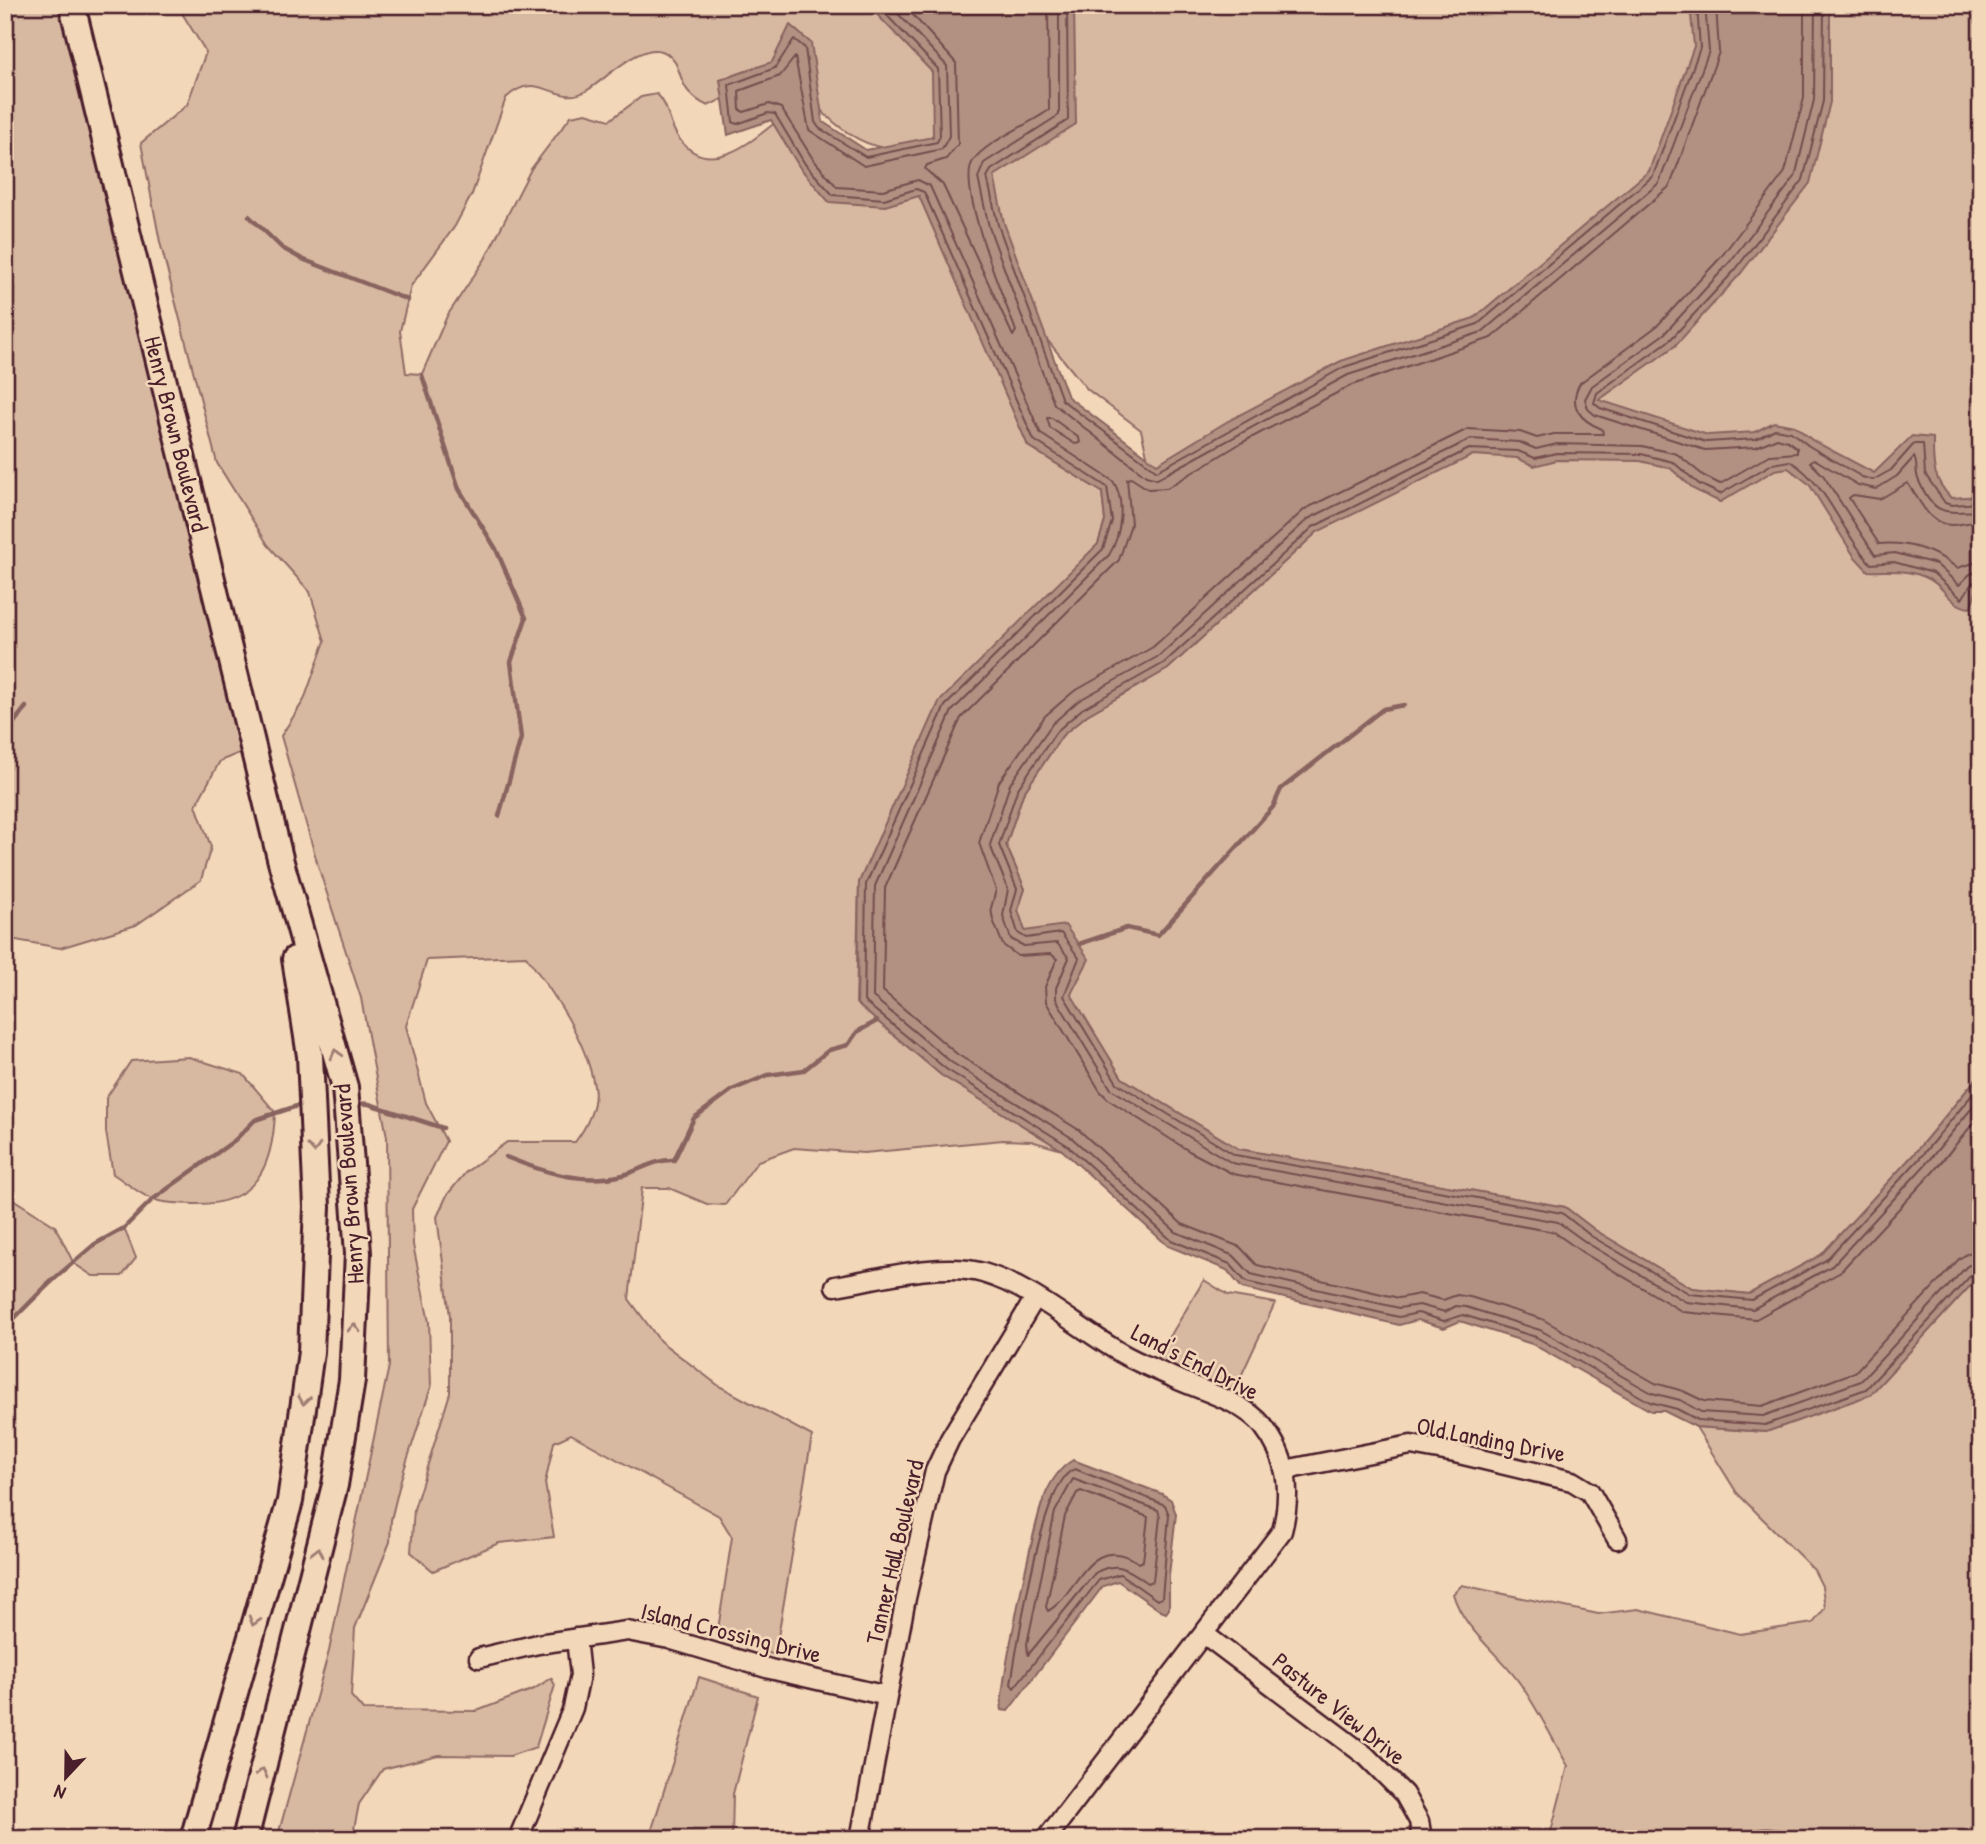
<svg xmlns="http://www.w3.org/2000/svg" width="1986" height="1844" font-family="'Patrick Hand',sans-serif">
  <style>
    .green { fill: #d7b9a1; stroke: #906c66; stroke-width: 2 }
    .water { fill: #b29182; stroke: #88635f; stroke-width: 2 }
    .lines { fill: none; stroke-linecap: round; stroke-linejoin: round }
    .shore { stroke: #744d4e; stroke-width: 2 }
    .stream { stroke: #88635f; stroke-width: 4.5 }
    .street-casing { stroke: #4a1f2b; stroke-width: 23 }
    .secondary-casing { stroke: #4a1f2b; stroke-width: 30 }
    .street { stroke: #f2d7b9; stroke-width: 18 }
    .secondary { stroke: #f2d7b9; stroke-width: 24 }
    .oneway { stroke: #9e7b72 }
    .labels { text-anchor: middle; stroke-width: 5; stroke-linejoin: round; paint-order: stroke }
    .street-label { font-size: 24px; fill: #4a1f2b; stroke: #f2d7b9 }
  </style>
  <rect width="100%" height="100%" fill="#f2d7b9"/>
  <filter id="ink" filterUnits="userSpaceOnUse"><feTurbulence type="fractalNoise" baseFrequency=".0143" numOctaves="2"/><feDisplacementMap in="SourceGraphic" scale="14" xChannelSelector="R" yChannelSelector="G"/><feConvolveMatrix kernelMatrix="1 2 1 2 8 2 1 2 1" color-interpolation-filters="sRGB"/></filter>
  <g filter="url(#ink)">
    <path class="green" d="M5,5h71l187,738 -43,18 -24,44 15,42 -10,33 -65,45 -76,23 -55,-10z
      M177,5h1562l-62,223 -525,248 -11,-46 -54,-41 -56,-69 -91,-190c-65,51 -115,-15 -157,-60l-75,36c-36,-17 -21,-39 -42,-53 -22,-15 -62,28 -80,38 -30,17 -47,-24 -80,7l-34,96 -17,32 -44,60 -11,45 6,42 16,1 25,-58 38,-57 46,-90 40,-53 15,-3 24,7 31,-23 16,-3c12,11 11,29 21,43 29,42 71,7 99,-16l154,64 97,261 74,46 3,29 -7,23 -239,338 -3,121 85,72 121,75 -31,-9 -28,-1 -139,13 -70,-5 -36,13 -33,44 -18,-1 -38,-16h-27l-13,111 31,42 59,45 93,50 -37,219 -58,-19 15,-99 -13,-21 -148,-82 -17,8 -9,41 9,54 -55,6 -66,28 -22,-19 3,-43 36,-116v-77l-13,-99 10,-22 19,-23 41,-30h68c11,-14 23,-37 19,-56 -8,-47 -40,-92 -68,-130l-99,4 -21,66 20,77 20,38 -34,68 1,36 16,77 2,65 -30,92 -10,41 -1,22 -35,86 -4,68 12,14 114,1 57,-22 17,-11 4,7 -19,62 -26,9 -72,-1 -55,14 -24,35 -7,35h-75l52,-188 60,-285 -2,-229 -26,-139 -42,-129 -38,-133 23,-36 21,-59 -15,-49 -42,-47 -51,-82 -57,-221 -19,-99 46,-38 19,-53z
      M1830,5h151v1068l-68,82 -92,100 -72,39 -57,-6 -97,-58 -30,-23 -326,-58 -117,-71 -52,-84 -45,-63 -7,-21 7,-21 -19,-44 17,-51 39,-58 25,-21 81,-46 149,-137z
      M189,1057l54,17 32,38c-2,56 -20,94 -82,92 -13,-1 -26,0 -38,-4 -14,-4 -29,-18 -42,-26l-7,-42v-34l25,-37z
      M5,1194l50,32 18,36 22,-18 29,-16 12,30 -14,18h-29l-20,-13 -68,65z
      M1981,1274v565h-176c-20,-10 -49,-18 -67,0h-189l19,-73c-15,-26 -29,-55 -47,-81 -21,-31 -57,-54 -68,-91l9,-9 136,29 40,-5 102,25 73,-11 12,-15 -3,-22 -8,-16 -77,-77 -41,-66 70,5 104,-37z
      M1204,1280l24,15 47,8 -46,99 -78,-34z
      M699,1677l59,19 -25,98 -1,45h-83z"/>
    <path class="water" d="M868,5h206l2,119 -82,52 10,47 64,174 89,67 71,-43 113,-60 133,-43 175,-147 45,-125 -4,-41h140v97l-20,81 -69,90 -66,73 -76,54 109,35 47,-3 19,-10 21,4 17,14 62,33 38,-37 21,2c0,26 -1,40 18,60l28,-2 2,83 -11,29c-20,-2 -25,-21 -41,-29 -21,-11 -40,-7 -61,-8l-14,-15 -45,-72 -21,-16 -13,2 -55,32 -25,-12 -25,-22 -30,-7 -83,-1 -23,6 -17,-8 -44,-3 -156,77 -149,137 -81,46 -25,21 -39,58 -17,51 19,44 -7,21 7,21 40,-6 24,34 -18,35 51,84 117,71 326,58 30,23 97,58 57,6 72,-39 92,-100 68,-82v201l-111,121 -104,37 -70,-5 -32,-16h-13l-119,-67 -72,-23 -16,7 -26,-8 -19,5 -157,-37 -15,-18 -59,-24 -106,-96 -121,-75 -84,-71 2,-122 80,-180 159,-158 7,-23 -3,-29 -74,-46 -109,-250 -34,10 -56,-4 -29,-34 -29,-48 -43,15 -8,-55 52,-18 18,-37 21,18 12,79 43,28 67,-13 -1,-65z
      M1073,1460l89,34 9,6 5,14 -7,61v34l-3,4 -5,-2 -43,-30 -15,5 -95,125 -6,-1c-5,-14 33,-191 42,-212 6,-15 15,-30 29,-38z"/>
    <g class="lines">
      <path class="shore" d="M877,5l61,64 2,67 -3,6 -71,15 -47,-29 -4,-6 -10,-74 -11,-9 -19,29 -46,17 4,37 4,2 31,-11 7,1 30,50 28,31 51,4 32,-10 8,3 110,248 73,47 5,34 -9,28 -158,157 -79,178 -2,117 82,68 121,76 104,95 59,24 16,18 153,35 19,-4 26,8 19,-6 73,22 114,65 27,7 21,11 67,5 101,-36 107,-116 8,-3
        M890,5l57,61 2,70 -7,13 -78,17 -55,-36 -14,-73 -15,19 -41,15 1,19 4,2 25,-8 12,4 32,51 24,28 46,3 35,-10 12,6 111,248 72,47c13,19 8,55 -4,74l-157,156 -77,175 -2,111 78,65 121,76 104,94 58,24 17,18 148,34 20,-3 26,7 11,-6 10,1 74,23 112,63 28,7 21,12 62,4 98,-35 106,-115 14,-5
        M904,5l52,58 2,81 -12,15 -19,6 -2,4 18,16 70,151 3,-5c-11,-30 -60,-145 -43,-170 13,-20 56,-36 76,-51l-1,-105
        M1059,5v110l-75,48 -6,15 11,49 65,177 92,72 11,3 191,-104 134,-43 177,-149 50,-132 -4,-46
        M1067,5l1,115 -77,50 -4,7 11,48 64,175 95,71 187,-104 134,-43 175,-148 47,-128 -3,-43
        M1716,5l3,47 -49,134 -179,152 -139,47 -111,58 -74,45 -19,1 -17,-11 -4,1 4,45 -12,36 -158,158 -76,170 -2,103 74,63 122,76 103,94 58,23 17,18 142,33 20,-4 24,6 14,-5 13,2 72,22 113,64 28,8 21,10 58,5 93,-34 104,-113 9,-6 13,-2
        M1804,5v93l-19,74 -64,85 -64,69 -77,57c-13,23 1,38 22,46l1,5h-49l-17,4 -17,-6 -52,-3 -163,80 -152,138 -80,45 -28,24 -46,66 -20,61 17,47 -5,18 2,12 10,25 15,11 33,-2 6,5 -12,28 1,15 54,89 9,9 80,51 44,23 321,58 28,20 101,60 73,7 83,-46 94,-101 48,-58
        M1815,5l-1,95 -19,77 -66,86 -65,71 -72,52 -7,13 3,10 7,6 110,35 51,-3 21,-9 11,3 9,7v5l-27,2 -50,29 -16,-8 -27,-22 -35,-8 -85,-2 -21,5 -17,-7 -48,-3 -163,80 -149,137 -81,45 -26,23 -42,60 -20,61 18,44 -5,27 8,23 13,7 33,-3 12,15 -13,30v11l55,90 121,74 326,59 29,21 99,59 67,7 79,-43 93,-101 56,-68
        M1824,5l-1,96 -20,79 -67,89 -66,71 -73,53 -3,10 6,5 106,34 50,-3 19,-10 16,3 18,14 53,31 11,3 18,-10 23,-26h9l2,30 20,29 6,2 30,-2
        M1047,418h5l27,20 1,5 -5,1 -25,-16z
        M1981,511c-36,1 -46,7 -63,-32 -3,-8 0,-15 -4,-22l-17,19 -21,13 -18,-4 -44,-26 -4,3 13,13 52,80 20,-2 41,11 23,21 11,-11 11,-3
        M1981,522c-10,0 -20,2 -29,3 -25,0 -32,-27 -45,-42l-27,16 -27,-4 -4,3 30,46c28,-3 57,7 78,24l24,-7
        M1981,580l-9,3 -10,16 -29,-26 -39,-11 -23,2c-31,-33 -42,-79 -81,-103l-18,3 -52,30 -21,-10 -26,-22 -32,-8 -84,-1 -22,5 -17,-7 -49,-2 -156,78 -149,136 -82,46 -26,23 -39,58 -18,55 18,44 -6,22 7,22 8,5 35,-5 18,25 -15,38 53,87 118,72 327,58 29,23 99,58 62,6 74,-40 93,-101 62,-75
        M1075,1469l90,36 4,10 -7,83 -5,2 -37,-26 -21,6 -85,108 -3,-4c6,-36 31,-207 64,-215z
        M1073,1479l85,31 2,7 -7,64 -5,2c-20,-14 -30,-23 -53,-10l-67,82 -1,-11 28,-132z
        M1081,1491l67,26 -5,44 -4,2c-51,-33 -60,31 -91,48l-2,-4 19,-91 12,-23z"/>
      <path class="stream" d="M249,216l33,32 20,11 106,41
        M422,375l37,114 37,60 30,69 -15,44 10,76 -22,78
        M5,734l21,-27
        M1079,944l48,-16 31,7 115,-128 8,-18 102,-80 21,-4
        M355,1103l14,1 74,24
        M506,1157c37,15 77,28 117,18 18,-5 33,-16 51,-15l20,-42 38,-28 36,-15 36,-5 25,-20 19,-5 9,-13 20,-11
        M5,1328l43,-44 47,-40 29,-16 28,-28 83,-60 20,-20 48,-16"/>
      <g class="street-casing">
        <path id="street" d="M835,1286c43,-7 106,-25 148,-13 51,15 93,54 138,80 17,10 36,17 53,25 28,13 69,23 89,48 25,32 29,66 19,105l-236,308
          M1285,1470l126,-25 44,8 117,28 18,11 27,47
          M1204,1634l162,122 38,38 15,27 3,18
          M479,1658l59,-14 89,-13 42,8 101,30 117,27
          M518,1839l55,-131 7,-33 -4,-37
          M860,1839l46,-241 29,-127 15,-32 85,-141"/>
      </g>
      <g class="secondary-casing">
        <path id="secondary" d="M72,5l209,857 64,225 13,166 -6,127 -17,105 -90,354
          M193,1839l97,-338 21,-149 6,-145 -7,-151 -15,-97"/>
      </g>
      <use href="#street" class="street"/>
      <use href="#secondary" class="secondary"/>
    </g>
    <defs><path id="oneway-chevron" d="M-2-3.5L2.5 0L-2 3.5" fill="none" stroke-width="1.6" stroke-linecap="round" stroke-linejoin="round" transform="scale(1.75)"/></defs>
    <g class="oneway">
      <use href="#oneway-chevron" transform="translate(336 1054) rotate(-106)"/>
      <use href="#oneway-chevron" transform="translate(314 1148) rotate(87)"/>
      <use href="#oneway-chevron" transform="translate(354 1328) rotate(-87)"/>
      <use href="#oneway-chevron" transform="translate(304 1400) rotate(98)"/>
      <use href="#oneway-chevron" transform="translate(318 1552) rotate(-76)"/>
      <use href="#oneway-chevron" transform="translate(254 1621) rotate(107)"/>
      <use href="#oneway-chevron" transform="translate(262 1773) rotate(-76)"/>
    </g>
  </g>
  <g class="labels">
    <g class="street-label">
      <text transform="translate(176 434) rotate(76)" y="8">Henry Brown Boulevard</text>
      <text transform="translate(349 1184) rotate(-94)" y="8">Henry Brown Boulevard</text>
      <text transform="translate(1195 1362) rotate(27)" y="8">Land's End Drive</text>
      <text transform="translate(1491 1440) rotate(11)" y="8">Old Landing Drive</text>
      <text transform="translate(895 1552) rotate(-77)" y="8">Tanner Hall Boulevard</text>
      <text transform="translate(731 1633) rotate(14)" y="8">Island Crossing Drive</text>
      <text transform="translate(1339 1709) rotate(39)" y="8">Pasture View Drive</text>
    </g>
  </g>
  <rect width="1986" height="1844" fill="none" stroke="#f2d7b9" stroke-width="28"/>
  <rect x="14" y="14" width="1958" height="1816" fill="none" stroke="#4a1f2b" stroke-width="2.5" filter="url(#ink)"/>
  <g transform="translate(66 1777) rotate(202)" stroke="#f2d7b9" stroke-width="5" paint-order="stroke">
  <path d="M0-5L12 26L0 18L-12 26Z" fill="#4a1f2b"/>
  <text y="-10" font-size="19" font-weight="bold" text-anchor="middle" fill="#4a1f2b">N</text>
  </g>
</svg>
